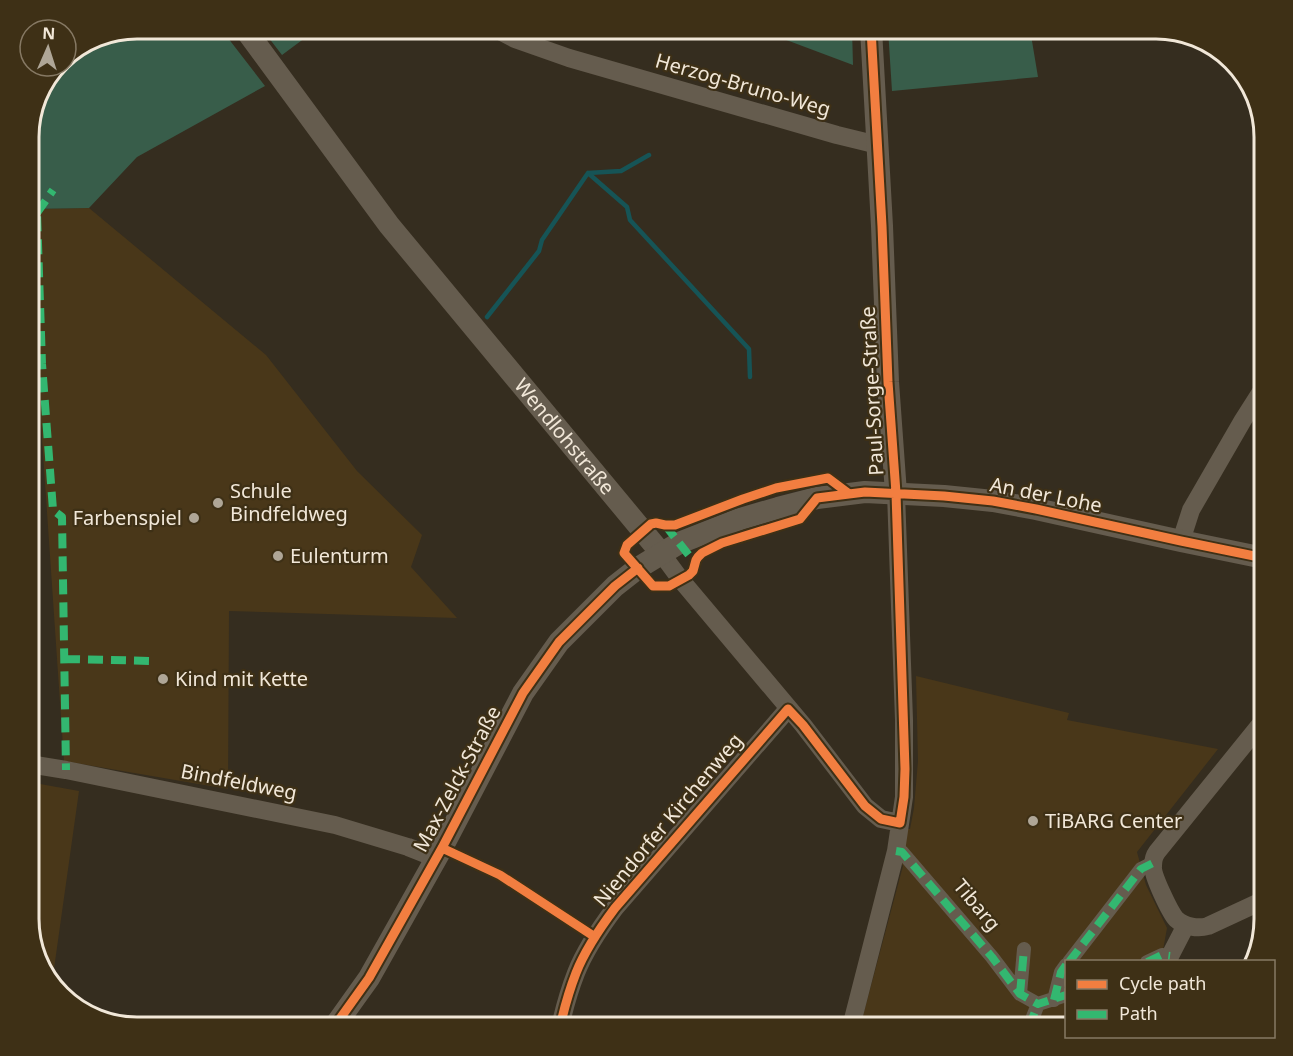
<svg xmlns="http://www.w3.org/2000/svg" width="1293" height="1056" font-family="'Noto Sans',sans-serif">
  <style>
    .built { fill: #493719 }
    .green { fill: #385d4a }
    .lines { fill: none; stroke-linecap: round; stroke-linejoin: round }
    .stream { stroke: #165456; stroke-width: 4.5 }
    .pedestrian { stroke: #655c4e; stroke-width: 14 }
    .minor { stroke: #655c4e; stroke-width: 18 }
    .tertiary { stroke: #655c4e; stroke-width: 22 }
    .quiet { stroke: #33b770; stroke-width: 8; stroke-dasharray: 15 8; stroke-linecap: butt }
    .cycleway-casing { stroke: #3e3016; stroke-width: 13 }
    .cycleway { stroke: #f27e40; stroke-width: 9 }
    .poi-dot { fill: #afa697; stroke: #3e3016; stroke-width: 2 }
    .labels { text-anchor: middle; stroke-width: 4.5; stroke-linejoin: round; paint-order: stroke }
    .street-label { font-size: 20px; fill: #f1e7d8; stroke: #3e3016 }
    .poi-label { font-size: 20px; fill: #f1e7d8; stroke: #3e3016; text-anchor: start }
    .rim { fill: none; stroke: #f1e7d8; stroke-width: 3 }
  </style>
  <rect width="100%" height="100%" fill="#352d1f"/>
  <path class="built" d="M89,208l177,147 91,116 65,64 -11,32 46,51 -228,-7 -1,178 -164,-28 -35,-513v-39z
    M916,676l153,37 -2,7 151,29 -81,103 9,33 21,43 -6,33 -95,1v65h-206l43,-161 -3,-5 7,-32h3l4,-21 4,-47z
    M29,782l50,9 -27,192 -12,-16 -11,-41z"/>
  <path class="green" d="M206,29h15l44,57 -128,71 -48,51 -60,1v-80l11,-40 17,-23h9v-11l53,-20z
    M262,29h55l-35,26z
    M756,29h96l1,36 -88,-33z
    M888,29h142l8,48 -146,14z"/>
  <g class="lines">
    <path class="stream" d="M765,32l2,-3
      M588,173l39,34 3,13 119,129 1,28
      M487,317l52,-66 3,-11 46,-67 33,-2 28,-16"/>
    <path class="pedestrian" d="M896,851l6,1 90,105 28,37 18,10 28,-9
      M1069,962l72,-93 12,-6
      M1147,962l15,-7 8,1
      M1020,994l4,-45
      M1054,1000l7,-28 5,-7
      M1029,1027l9,-23"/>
    <path class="minor" d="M496,29l19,10 54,19 268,77 41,10
      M1181,541l10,-31 52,-90 21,-33
      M661,553l20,27 122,145 62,81 16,13 19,4
      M29,764l37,6 269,55 73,22 28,11
      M1264,900l-56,26c-10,3 -23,1 -32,-7 -6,-7 -24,-44 -23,-53 0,-6 1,-10 4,-14l107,-132
      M1169,962l1,-6 16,-31
      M560,1027c4,-18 9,-36 16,-54 9,-23 24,-45 39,-65l173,-199
      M851,1027l45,-176 8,-54v-77l-8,-227"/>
    <g class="tertiary">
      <path id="s1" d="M245,29l144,196 272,328"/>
      <path d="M871,29l11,197 6,156 8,111"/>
      <path d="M334,1027l35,-49 73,-130 81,-155 36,-51 56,-56 23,-18 41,-25 61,-24 38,-11 39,-10 48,-6 79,4 49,5 43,8 145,32 83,17"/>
    </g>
    <path class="quiet" d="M29,195l8,18 5,151 11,146 9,7 4,253
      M37,213l16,-23
      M665,525l26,33 5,2
      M65,659l89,2
      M896,851l6,1 90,105 28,37 18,10 28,-9
      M1069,962l72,-93 12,-6
      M1147,962l15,-7 8,1
      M1020,994l4,-45
      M1054,1000l7,-28 5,-7
      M1029,1027l9,-23"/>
    <g class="cycleway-casing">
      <path id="cycleway" d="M848,493l-20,-15 -52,10 -33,11 -68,26h-10l-9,-2 -5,1 -24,21 -3,8 29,33h16l20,-11 4,-4 3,-11 2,-3 4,-4 20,-10 78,-24 17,-21 48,-6 79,4 49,5 43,8 145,32 83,17
        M442,848l58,27 95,62
        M334,1027l35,-49 73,-130 81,-155 36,-51 56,-56 23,-18
        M560,1027c4,-18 9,-36 16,-54 9,-23 24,-45 39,-65l173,-199 15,16 62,81 16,13 19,4 4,-26 1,-28 -9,-276 -8,-111 -6,-156 -11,-197"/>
    </g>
    <use href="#cycleway" class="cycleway"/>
  </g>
  <g class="poi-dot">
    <circle cx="218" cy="503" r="6"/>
    <circle cx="194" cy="518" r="6"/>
    <circle cx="278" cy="556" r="6"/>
    <circle cx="163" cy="679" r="6"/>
    <circle cx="1033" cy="821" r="6"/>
  </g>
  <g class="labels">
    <g class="street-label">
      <text transform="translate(743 85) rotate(16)" y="7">Herzog-Bruno-Weg</text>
      <text transform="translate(872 391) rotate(-93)" y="7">Paul-Sorge-Straße</text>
      <text dy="7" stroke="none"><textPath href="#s1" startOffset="518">Wendlohstraße</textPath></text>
      <text transform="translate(1046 495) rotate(11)" y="7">An der Lohe</text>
      <text transform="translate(457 779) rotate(-62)" y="7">Max-Zelck-Straße</text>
      <text transform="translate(239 782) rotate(11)" y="7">Bindfeldweg</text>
      <text transform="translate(668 820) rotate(-50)" y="7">Niendorfer Kirchenweg</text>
      <text transform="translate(977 905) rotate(50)" y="7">Tibarg</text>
    </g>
    <g class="poi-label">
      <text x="230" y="498">Schule<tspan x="230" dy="23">Bindfeldweg</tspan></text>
      <text x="182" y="525" text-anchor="end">Farbenspiel</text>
      <text x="290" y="563">Eulenturm</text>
      <text x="175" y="686">Kind mit Kette</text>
      <text x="1045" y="828">TiBARG Center</text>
    </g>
  </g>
  <path d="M0 0H1293V1056H0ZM137 39H1156A98 98 0 0 1 1254 137V919A98 98 0 0 1 1156 1017H137A98 98 0 0 1 39 919V137A98 98 0 0 1 137 39Z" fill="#3e3016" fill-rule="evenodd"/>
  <path class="rim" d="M137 39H1156A98 98 0 0 1 1254 137V919A98 98 0 0 1 1156 1017H137A98 98 0 0 1 39 919V137A98 98 0 0 1 137 39Z"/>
  <rect x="1065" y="960" width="210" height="78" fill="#3e3016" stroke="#867964" stroke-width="1.5"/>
  <rect x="1077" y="980" width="30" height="9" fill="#f27e40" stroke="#867964" stroke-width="1.5"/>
  <text x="1119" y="990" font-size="18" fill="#f1e7d8">Cycle path</text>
  <rect x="1077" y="1010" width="30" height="9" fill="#33b770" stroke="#867964" stroke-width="1.5"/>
  <text x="1119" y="1020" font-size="18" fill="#f1e7d8">Path</text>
  <g transform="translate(48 48) rotate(3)"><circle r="28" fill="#3e3016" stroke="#867964" stroke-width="1.5"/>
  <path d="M0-4.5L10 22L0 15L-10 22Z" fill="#afa697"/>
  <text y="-9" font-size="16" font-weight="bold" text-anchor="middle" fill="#f1e7d8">N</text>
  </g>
</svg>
